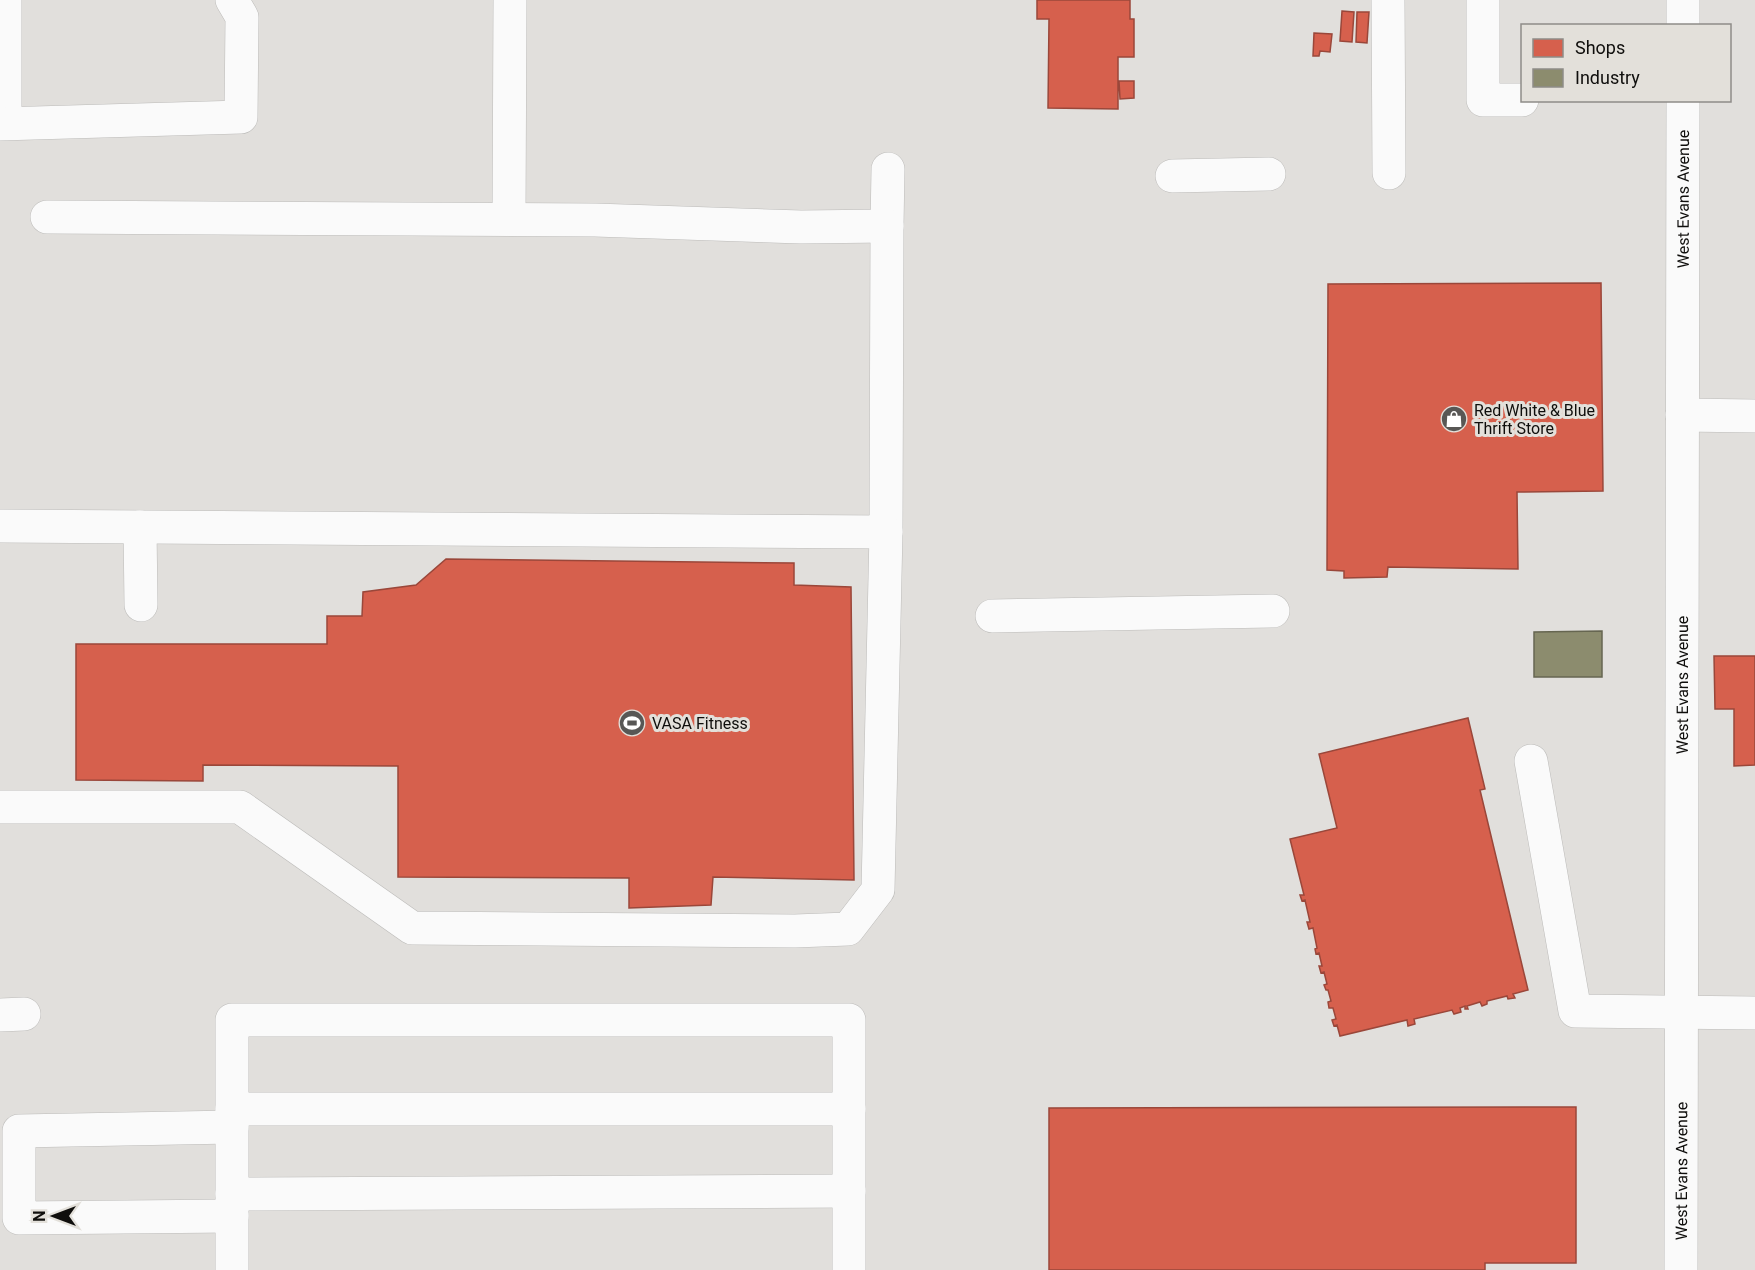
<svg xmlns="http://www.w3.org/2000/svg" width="1755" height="1270" font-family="Roboto,sans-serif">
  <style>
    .shops { fill: #d6604d; stroke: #9a473a; stroke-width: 1.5 }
    .industry { fill: #8c8c6e; stroke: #666651; stroke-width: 1.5 }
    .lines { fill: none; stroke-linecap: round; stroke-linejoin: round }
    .minor-casing { stroke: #bcbbb9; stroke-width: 34 }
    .minor { stroke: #fafafa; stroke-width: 33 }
    .labels { text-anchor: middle; stroke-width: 6; stroke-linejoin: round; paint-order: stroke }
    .street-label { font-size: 16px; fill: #0f0e0c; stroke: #e3e0da }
    .poi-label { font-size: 16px; fill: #0f0e0c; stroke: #e3e0da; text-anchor: start }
  </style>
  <rect width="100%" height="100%" fill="#e1dfdc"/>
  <path class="shops" d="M1037,0h93v19h4v38h-16v52l-70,-1 1,-89h-12z
    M1342,11l12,1 -2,30 -12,-1z
    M1357,12h12l-2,31 -11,-1z
    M1314,33l18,1 -2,18 -10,-1 -1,5h-6z
    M1119,81h15v17l-14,1z
    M1601,283l2,208 -86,1 1,77 -130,-2 -1,10 -43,1v-7l-17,-1 1,-286z
    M446,559l348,4v22l57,2 3,293 -141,-3 -2,28 -82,3v-30l-231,-1v-111l-195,-1v16l-127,-1v-136h251v-28h35l1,-24 53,-7z
    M1714,656h41v109l-21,1v-57h-19z
    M1468,718l17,71 -5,1 48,200 -15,4 2,4 -7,1 -1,-3 -20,5v3l-5,2 -2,-4 -13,4 1,3h-3v-3l-5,2 1,4 -7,2 -2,-4 -38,9 1,5 -7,2 -1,-6 -67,16 -3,-11 -3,1 -2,-6 4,-1 -3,-11h-4l-1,-6 3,-1 -3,-11h-2l-2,-5 3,-1 -3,-12 -3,1 -2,-7h3l-3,-13 -3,1 -1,-5 2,-1 -4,-20 -4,1 -2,-7h3l-5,-22 -3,1 -2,-6h4l-14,-56 47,-11 -18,-74z
    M1576,1107v156h-91v7h-436v-162z"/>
  <path class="industry" d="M1602,631v46h-68v-45z"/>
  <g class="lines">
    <g class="minor-casing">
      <g id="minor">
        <path d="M5,0v123"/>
        <path d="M1388,0l1,173"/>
        <path d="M1483,0v100h39"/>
        <path d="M1683,0v26"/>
        <path d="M0,124l241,-7 1,-100 -10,-17"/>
        <path d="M1172,176l97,-2"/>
        <path d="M47,217l548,3 206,7 86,-1 1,-57"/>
        <path d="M509,219l1,-219"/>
        <path d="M1682,415l73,1"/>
        <path d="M0,526l886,6 1,-306"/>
        <path d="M140,527l1,78"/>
        <path d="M992,616l281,-5"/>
        <path d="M1531,761l44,250 180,2"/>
        <path d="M0,807h240l172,121 383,3 53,-2 30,-39 8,-358"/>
        <path d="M0,1015l24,-1"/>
        <path d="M232,1109h617"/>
        <path d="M232,1127l-213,4v87l213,-2"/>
        <path d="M232,1194l617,-3"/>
        <path d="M232,1270v-250h617v250"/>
        <path id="s1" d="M1681,1270l2,-1170"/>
      </g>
    </g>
    <use href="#minor" class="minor"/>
  </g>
  <defs>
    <g id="shop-disc" transform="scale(1.35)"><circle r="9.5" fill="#585755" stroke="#e3e0da"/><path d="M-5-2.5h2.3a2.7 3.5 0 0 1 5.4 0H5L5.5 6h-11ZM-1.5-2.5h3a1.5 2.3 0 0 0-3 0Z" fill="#fff"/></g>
    <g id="stadium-disc" transform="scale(1.35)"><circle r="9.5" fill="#585755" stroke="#e3e0da"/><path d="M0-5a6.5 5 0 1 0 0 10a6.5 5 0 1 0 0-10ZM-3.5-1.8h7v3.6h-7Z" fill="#fff"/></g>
  </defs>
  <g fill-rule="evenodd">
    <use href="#shop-disc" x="1454" y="419"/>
    <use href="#stadium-disc" x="632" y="723"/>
  </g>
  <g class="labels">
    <g class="street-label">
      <text dy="6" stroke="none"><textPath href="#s1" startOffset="1071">West Evans Avenue</textPath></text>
      <text dy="6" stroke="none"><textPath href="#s1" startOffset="585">West Evans Avenue</textPath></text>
      <text dy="6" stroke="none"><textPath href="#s1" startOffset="99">West Evans Avenue</textPath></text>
    </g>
    <g class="poi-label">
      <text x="1474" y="416">Red White &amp; Blue<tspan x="1474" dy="18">Thrift Store</tspan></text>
      <text x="652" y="729">VASA Fitness</text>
    </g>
  </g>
  <rect x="1521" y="24" width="210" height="78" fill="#e3e0da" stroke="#8e8c88" stroke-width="1.5"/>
  <rect x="1533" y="39" width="30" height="18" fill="#d6604d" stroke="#8e8c88" stroke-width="1.5"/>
  <text x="1575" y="54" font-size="18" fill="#0f0e0c">Shops</text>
  <rect x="1533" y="69" width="30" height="18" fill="#8c8c6e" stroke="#8e8c88" stroke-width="1.5"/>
  <text x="1575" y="84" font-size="18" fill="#0f0e0c">Industry</text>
  <g transform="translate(54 1216) rotate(270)" stroke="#e3e0da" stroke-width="4.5" paint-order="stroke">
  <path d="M0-4.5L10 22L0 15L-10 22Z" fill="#0f0e0c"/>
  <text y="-9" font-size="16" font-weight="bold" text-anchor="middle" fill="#0f0e0c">N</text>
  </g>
</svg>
